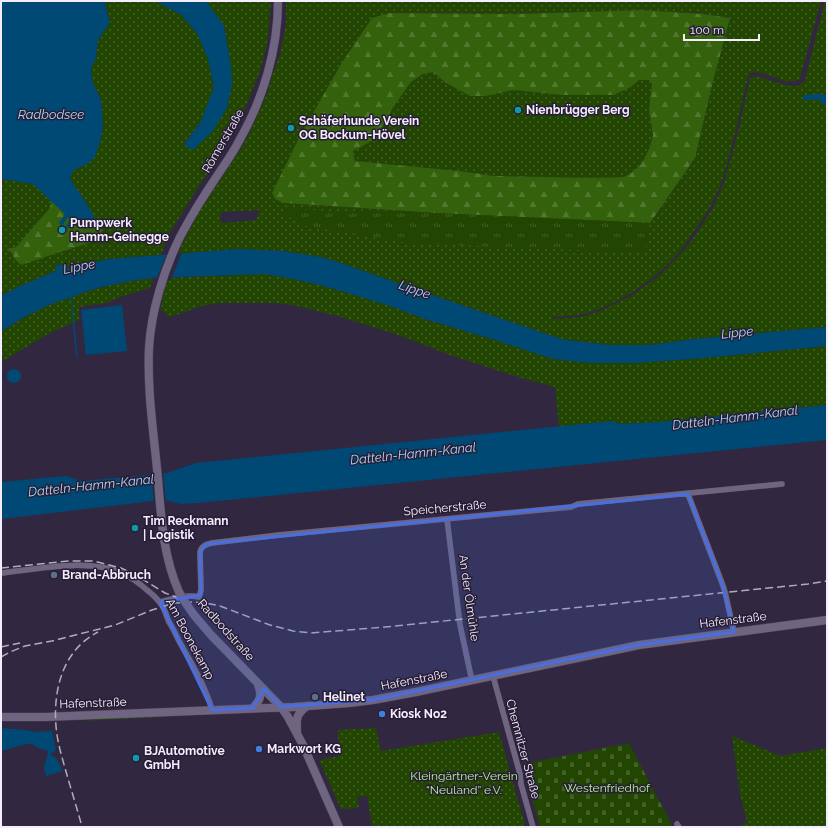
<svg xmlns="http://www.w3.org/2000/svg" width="828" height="828" font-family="Raleway,sans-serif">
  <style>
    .grass { fill: url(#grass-dots); fill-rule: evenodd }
    .forest { fill: url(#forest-firs); fill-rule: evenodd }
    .cemetery { fill: url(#cemetery-stones) }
    .park { fill: url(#park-tufts) }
    .water { fill: #004975 }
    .pier { fill: #312740 }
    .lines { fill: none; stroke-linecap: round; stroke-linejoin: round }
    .stream { stroke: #004975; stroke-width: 1.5 }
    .street-casing { stroke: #4d445a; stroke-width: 6 }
    .secondary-casing { stroke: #4d445a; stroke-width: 9 }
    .street { stroke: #6f6581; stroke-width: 5.5 }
    .secondary { stroke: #6f6581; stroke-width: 8 }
    .rail { stroke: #b3acbf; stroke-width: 1.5; stroke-dasharray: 8 4; stroke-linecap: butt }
    .secondary-bridge-casing { stroke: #4d445a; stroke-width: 9; stroke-linecap: butt }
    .secondary-bridge { stroke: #6f6581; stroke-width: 8 }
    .marked { fill: #486ee0; fill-opacity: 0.2; stroke: #486ee0; stroke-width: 3; stroke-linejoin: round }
    .culture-dot { fill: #0f9aa8; stroke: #271d35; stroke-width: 1.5 }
    .service-dot { fill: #5c6f8a; stroke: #271d35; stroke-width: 1.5 }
    .shop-dot { fill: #3f7fe0; stroke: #271d35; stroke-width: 1.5 }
    .labels { text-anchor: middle; stroke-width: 3; stroke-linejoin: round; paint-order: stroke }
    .poi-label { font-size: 12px; font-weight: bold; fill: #f3edfe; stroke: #271d35; text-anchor: start }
    .street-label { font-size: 12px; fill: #f3edfe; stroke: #271d35 }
    .park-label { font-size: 12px; fill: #b4f58c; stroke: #271d35 }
    .water-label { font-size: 13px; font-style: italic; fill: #afd6f6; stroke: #271d35 }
  </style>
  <defs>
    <pattern id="grass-dots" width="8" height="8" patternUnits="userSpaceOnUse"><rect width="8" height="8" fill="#224502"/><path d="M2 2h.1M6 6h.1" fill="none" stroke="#436028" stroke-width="1.8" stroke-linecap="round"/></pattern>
    <pattern id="forest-firs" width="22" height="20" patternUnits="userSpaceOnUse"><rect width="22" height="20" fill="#34610b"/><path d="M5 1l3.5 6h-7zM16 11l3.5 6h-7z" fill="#527830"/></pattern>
    <pattern id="cemetery-stones" width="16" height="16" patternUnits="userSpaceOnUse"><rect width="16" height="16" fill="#224502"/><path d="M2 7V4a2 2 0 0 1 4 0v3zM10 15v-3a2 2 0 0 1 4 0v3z" fill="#436028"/></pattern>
    <pattern id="park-tufts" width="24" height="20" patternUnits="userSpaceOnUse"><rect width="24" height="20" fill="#224502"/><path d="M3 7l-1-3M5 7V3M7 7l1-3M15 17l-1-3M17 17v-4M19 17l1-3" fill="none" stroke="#436028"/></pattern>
  </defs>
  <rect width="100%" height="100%" fill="#312740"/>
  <path class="grass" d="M108,1h47l25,13 17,19 11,26 6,29 -13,33 -17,23 9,6 38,-84 -7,-40 -18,-25h65l-3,38 -8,32 -16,40 -20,38 -27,40 -28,45 -8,21 -52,4 -45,10 -1,-5 -7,7 -36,15 -19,10v-117l32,5 19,17 -3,8 -33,38 -10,2 6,4 2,5 37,-3 51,-16 -15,-35 -14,-20 -3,-7 4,-7 13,-6 7,-7 6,-15 3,-15 -2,-27 -9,-19 -1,-12 5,-11 2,-18 12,-18 -5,-18z
    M286,1h535l-21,77c-12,12 -35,-10 -50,-5l-2,4c-9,35 -15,73 -27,106 -6,17 -16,34 -27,48 -5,7 -9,14 -14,20 -21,25 -50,46 -81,58 -15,7 -31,7 -47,8l-1,2 30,-2 19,-6 31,-15 28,-20 23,-24 10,-12 21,-32 10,-23 11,-37 16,-70 6,-2 34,10h8l7,-5 1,-5 19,-75h2v326l-133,12 -43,6h-42l-25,-3 -19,-2 -25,-8 -131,-45 -74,-26 -15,-4 -37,-6 -44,-2 -62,5 23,-44 42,-63 10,-19 16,-37 4,-15 8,-21 6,-31zM641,10l62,4 27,4 -18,67 -17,73 -45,65 -213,-10 -153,-10 4,-43 12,-24 41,-72 23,-34 25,-17 129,1zM260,210l-4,10 -34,3 -2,-3 1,-8z
    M433,72l13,11 24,13h16l27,-6 50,5 68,-8 8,-7h10l3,4 -3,25 4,26 -3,12 -8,16 -12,11 -7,3 -27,1 -102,-2 -34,-5 -105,-10 -2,-10 26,-14 4,-12 11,-19 17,-24 12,-8z
    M265,274l23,4 28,6 32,9 42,13 38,14 67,20 58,19 37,4h46l68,-5 123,-12v59l-168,17 -39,2 -8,-3 -53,6 -4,-40 -37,-10 -68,-22 -52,-20 -61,-19 -40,-10 -23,-3h-53l-20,3 -16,6 -16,5 -8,-8 3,-19 4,-12 70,-3z
    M153,278l-3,10 -24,7 -20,8 -27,4v13l-31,14 -47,28v-30c16,-10 31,-20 48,-27 33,-14 68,-23 104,-27z
    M164,716v1l-79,4 1,-2z
    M376,728l5,23 118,-19 26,93 -6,2h-147l-5,-31 -10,1 2,11 -18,1 -22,-49 20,-4 -1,-26z
    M732,736l49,20 46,-8v79h-89l9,-5 -7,-27z"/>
  <path class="forest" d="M641,10l62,4 27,4 -18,67 -17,73 -45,65 -213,-10 -153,-10 -9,-4 -3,-6 28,-57 41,-72 31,-46 17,-5 129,1zM433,72l13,11 24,13h16l27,-6 50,5h51l17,-8 8,-7h10l3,4 -3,25 4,26 -3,12 -8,16 -12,11 -7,3 -27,1 -102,-2 -34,-5 -105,-10 -2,-10 26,-14 4,-12 11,-19 17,-24 12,-8z
    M52,201l14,13 -7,10 9,-7 2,2 -3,10 5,-6 6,4 17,-2 2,-3 5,9v8l-51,16 -30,10 -7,-7 -2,-5 -6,-4 10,-2 33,-38z"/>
  <path class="cemetery" d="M629,743l44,84h-133l-17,-63z"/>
  <path class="park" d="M286,208l53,4 28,-2 283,13 -5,30 -238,-10 -107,-18v-6l-15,-2z"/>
  <path class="water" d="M1,1h107l-3,3 5,18 -12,18 -2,18 -5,11 1,12 9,19 2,27 -3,15 -5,15 -8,7 -13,6 -4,7 3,7 14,20 10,18 -2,3c-11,3 -13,3 -23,-2l-5,6 -2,-2 5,-7 -2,-3 -6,9 -3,-3 6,-9 -32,-30 -32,-5z
    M155,1h51l18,25 7,40 1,19 -5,23 -15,24 -19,18 -9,-5 17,-24 13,-34 -6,-28 -11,-26 -17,-19z
    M820,94l7,1v8l-4,2 -3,-5c-6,-1 -11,0 -17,0l1,-5z
    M239,249l44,2 37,6 15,4 74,26 131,45 25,8 19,2 25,3h42l43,-6 133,-12v19l-123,12 -68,5h-46l-37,-4 -58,-19 -67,-20 -38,-14 -42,-13 -32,-9 -28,-6 -23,-4 -112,4 -22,3 -34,7 -48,17 -25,12 -23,15v-36l19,-10 36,-15 -1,-5 7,-2 3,5 44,-10z
    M122,305l5,46 -41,4 -5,-45z
    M7 376a7 7 0 1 1 14 0a7 7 0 1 1-14 0Z
    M827,405v35l-629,63 -17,1 -24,-6 -4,3 -152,18v-37l65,-6 17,5 64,-6 20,-2 29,-10 416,-42 8,3 39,-2z
    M1,728l25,2 11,2 15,-1 4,20 -4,1 -1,3 5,3 7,13 -14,4 -2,2c-6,-12 0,-15 1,-26 -5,-2 -12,-3 -16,-7h-6l-25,7z"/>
  <path class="pier" d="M182,252l-11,28h-15l11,-27z
    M163,471l3,31 -9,-2 -3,3 -3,-30z"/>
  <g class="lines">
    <path class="stream" d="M70,295l2,10
      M72,309l5,48"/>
    <g class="street-casing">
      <path id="street" d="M688,494l34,89 3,9 9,40
        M447,519l13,106 12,56
        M1,573c36,-4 86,-15 121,0 9,4 17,10 25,17 5,4 10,8 13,13 5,5 6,13 9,19 4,6 7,13 10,19 12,22 26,44 33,69
        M160,602c12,-3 26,-8 39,-5l2,-7 -1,-38c1,-6 6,-8 12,-9l67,-8 292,-28 7,-3 204,-20
        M493,676l27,98 1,10 12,43
        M677,824l2,3"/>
    </g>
    <g class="secondary-casing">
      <path id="secondary" d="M179,592c-16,-36 -18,-75 -21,-113 -4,-44 -11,-88 -9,-131 2,-36 15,-79 31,-111 12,-23 26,-45 41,-67 6,-9 13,-19 18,-29 24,-42 39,-91 39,-140
        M187,605l7,10 17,20 70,72 7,10 15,28 36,82
        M253,708c8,-9 9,-12 5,-24
        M1,717h44l249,-10 55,-4 24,-3 43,-8 223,-47 188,-25
        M297,731c-1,-14 0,-17 10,-25"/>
    </g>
    <use href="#street" class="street"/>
    <use href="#secondary" class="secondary"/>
    <path class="rail" d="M1,568l67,-7h26l27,7 13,6 31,19 14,5 9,1
      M1,647l19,-4
      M1,657l9,-5 15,-6 27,-5 63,-16 37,-15 22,-7 20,-1 12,1 14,3 50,19 23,6 18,2 74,-6 423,-43 19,-3
      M81,823c-5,-18 -11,-37 -16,-55 -4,-14 -8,-28 -9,-42 -3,-37 7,-76 42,-94"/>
    <g class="secondary-bridge-casing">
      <path id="secondary-bridge" d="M179,592l8,13"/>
    </g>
    <use href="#secondary-bridge" class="secondary-bridge"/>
  </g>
  <path class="marked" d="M688,494l34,89 12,49 -95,13 -266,55 -92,7 -17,-18 -11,19 -41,2 -52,-108 41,-7 -1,-43 6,-8z"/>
  <g class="culture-dot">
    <circle cx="518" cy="110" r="4"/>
    <circle cx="291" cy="128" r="4"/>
    <circle cx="62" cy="230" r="4"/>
    <circle cx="135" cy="528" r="4"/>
    <circle cx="136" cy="758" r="4"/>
  </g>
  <g class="service-dot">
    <circle cx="54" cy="575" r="4"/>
    <circle cx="315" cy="697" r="4"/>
  </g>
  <g class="shop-dot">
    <circle cx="382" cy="714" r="4"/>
    <circle cx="259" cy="749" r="4"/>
  </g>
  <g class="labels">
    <g class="poi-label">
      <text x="526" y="114">Nienbrügger Berg</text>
      <text x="299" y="125">Schäferhunde Verein<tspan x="299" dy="14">OG Bockum-Hövel</tspan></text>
      <text x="70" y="227">Pumpwerk<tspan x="70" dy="14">Hamm-Geinegge</tspan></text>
      <text x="143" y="525">Tim Reckmann<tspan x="143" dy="14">| Logistik</tspan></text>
      <text x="62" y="579">Brand-Abbruch</text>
      <text x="323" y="701">Helinet</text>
      <text x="390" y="718">Kiosk No2</text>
      <text x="267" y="753">Markwort KG</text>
      <text x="144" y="755">BJAutomotive<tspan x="144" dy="14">GmbH</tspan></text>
    </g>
    <g class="street-label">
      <text transform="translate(223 141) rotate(-60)" y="4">Römerstraße</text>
      <text transform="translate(445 508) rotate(-5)" y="4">Speicherstraße</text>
      <text transform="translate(469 598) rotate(82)" y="4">An der Ölmühle</text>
      <text transform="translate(733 620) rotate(-7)" y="4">Hafenstraße</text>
      <text transform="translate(226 630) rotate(48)" y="4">Radbodstraße</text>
      <text transform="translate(190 639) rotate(62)" y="4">Am Boonekamp</text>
      <text transform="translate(414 680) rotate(-11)" y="4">Hafenstraße</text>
      <text transform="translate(93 703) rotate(-2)" y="4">Hafenstraße</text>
      <text transform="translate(523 749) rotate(75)" y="4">Chemnitzer Straße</text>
    </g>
    <g class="park-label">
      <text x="464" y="780">Kleingärtner-Verein<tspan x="464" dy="14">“Neuland” e.V.</tspan></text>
      <text x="607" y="792">Westenfriedhof</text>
    </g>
    <g class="water-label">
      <text x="51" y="119">Radbodsee</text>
      <text transform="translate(79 266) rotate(-11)" y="5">Lippe</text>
      <text transform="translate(415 289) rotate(19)" y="5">Lippe</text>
      <text transform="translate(737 332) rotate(-6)" y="5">Lippe</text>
      <text transform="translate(735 417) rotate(-7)" y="5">Datteln-Hamm-Kanal</text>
      <text transform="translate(413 453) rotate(-6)" y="5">Datteln-Hamm-Kanal</text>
      <text transform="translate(91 485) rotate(-6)" y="5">Datteln-Hamm-Kanal</text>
    </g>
  </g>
  <rect width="828" height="828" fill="none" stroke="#f3edfe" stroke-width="4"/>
  <path d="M684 34v6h75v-6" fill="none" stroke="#f3edfe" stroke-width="2"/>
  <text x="690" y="34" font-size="12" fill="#f3edfe" stroke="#271d35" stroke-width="3" paint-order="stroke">100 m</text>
</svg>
